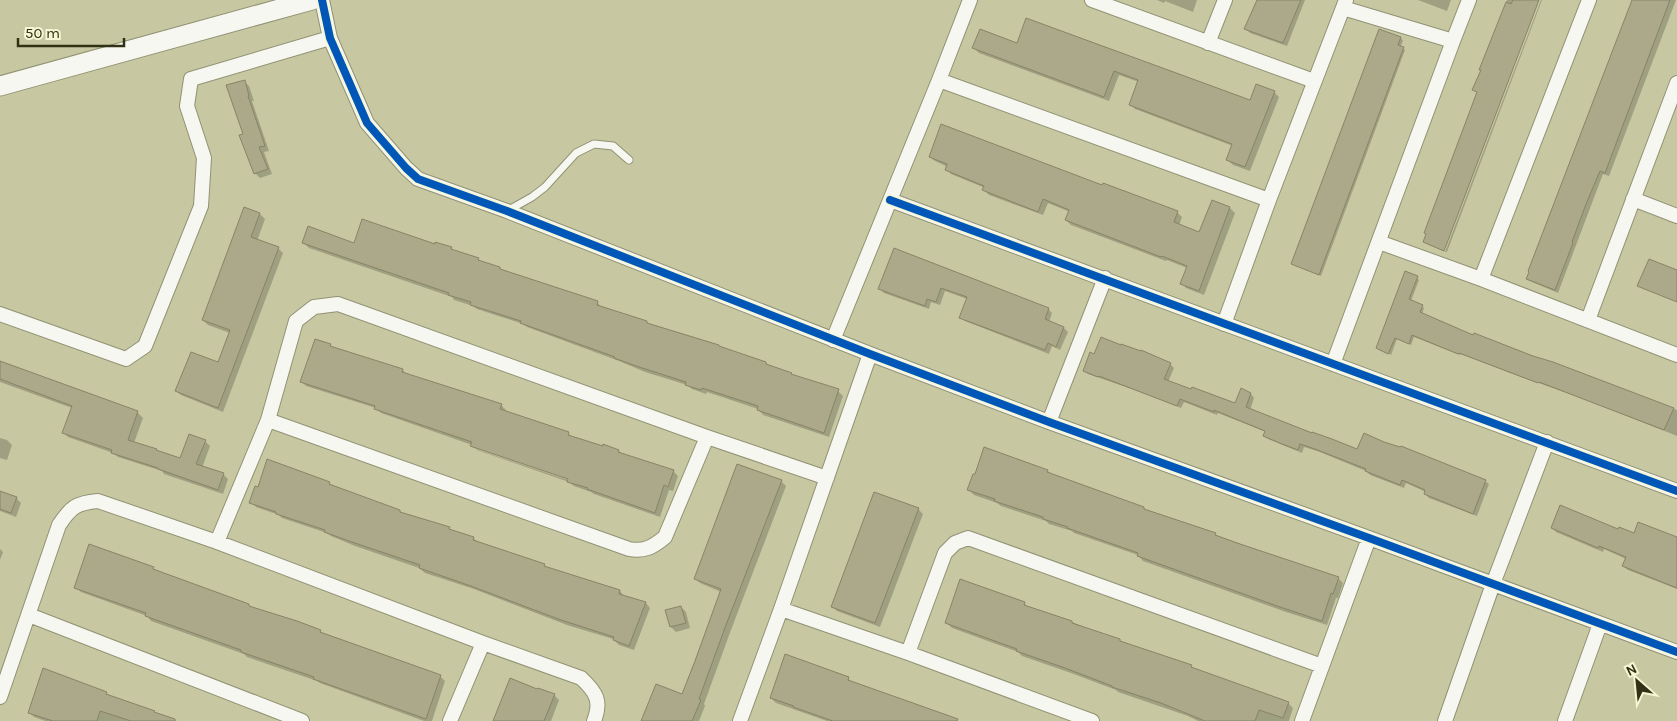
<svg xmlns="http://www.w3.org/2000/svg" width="1677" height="721" font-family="Karla,sans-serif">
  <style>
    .shadow { fill: #0003; fill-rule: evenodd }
    .building { fill: #aca88a; stroke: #888466 }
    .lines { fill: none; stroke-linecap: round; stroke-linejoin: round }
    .lane-casing { stroke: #919273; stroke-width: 9 }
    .street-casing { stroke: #919273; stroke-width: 16 }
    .secondary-casing { stroke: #919273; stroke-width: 21 }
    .lane { stroke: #f7f7f1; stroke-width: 7 }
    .street { stroke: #f7f7f1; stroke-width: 14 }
    .secondary { stroke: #f7f7f1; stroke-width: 19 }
    .cycleway-casing { stroke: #f5f6d4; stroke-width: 11 }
    .cycleway { stroke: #0057b8; stroke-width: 8 }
  </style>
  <rect width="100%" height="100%" fill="#c7c8a2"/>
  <path class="shadow" d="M1157,0h40l-4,12 -28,-11 -1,2z
    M1258,0h47l-18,46 -37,-13 -4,-4z
    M1418,0h33l-4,11z
    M1507,0h31l-95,251 -19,-9 54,-149 -4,-3z
    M1541,0h1l-95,252h-2z
    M1633,0h43l-67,176 -6,-2 -45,119 -26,-11 -4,-3z
    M1380,31l21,7 2,3 -3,6 5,3 -84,226 -29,-13z
    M1017,45l234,56 23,-9 5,5 -29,74 -17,-6 -5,-5 5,-14 -98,-37 -5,-5 9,-22 -20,-7 -10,26 -130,-48 -5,-5z
    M244,81l5,5 5,15h-2l17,50 -5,1 8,22 -12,4 -5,-5z
    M930,157l173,29 74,26 5,5 -3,9 21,8 12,-32 18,6 5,5 -31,82 -18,-7 -4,-5 5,-15 -20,-8 -1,1 -95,-36 -5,-5 4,-8 -22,-9 -5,12 -54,-20 -5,-5 1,-2 -34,-14 -4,-5 1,-2 -13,-6z
    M245,209l15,5 5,5 -8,22 21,7 5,5 -60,159 -42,-17 -5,-4 43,-27 11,-31 -22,-8 -5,-5z
    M304,243l132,2 15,3 3,4 24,7 3,4 19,5 2,3 95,31 5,6 164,55 4,4 68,24 5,5 -14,41 -66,-22 -5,-6 -51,-17 -1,2 -14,-5 -5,-4 -42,-13 -26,-11 -92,-34 -4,-3 -46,-15 -4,-3 -19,-6 -2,-3 -143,-49z
    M895,250l153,59 4,4 -3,9 15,6 4,4 -8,18 -8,-4 -3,8 -84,-33 -4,-4 6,-18 -22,-8 -5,14 -9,-3 -2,7 -45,-16 -4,-4z
    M1417,278l2,2 -8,21 13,7 -2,7 52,21 117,42 86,32v26l-95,-38 -61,-21 -60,-23 -1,1 -46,-18 -3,8 -14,-6 -6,16 -12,-5 -2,-2z
    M330,346l3,3 70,21 4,5 94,30 5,5 -1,2 63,21 5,5 46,13 4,4 50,16 5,5 -5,15 -4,-1 -9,27 -66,-23 -3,-2 -17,-6 -5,-4 -92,-32 -5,-5 -91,-32 -5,-5 -70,-22 -5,-5zM476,446l99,34 -1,2 -98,-33z
    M0,362l138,51 5,5 -9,25 47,17 24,-19 5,5 -8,22 21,6 5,5 -5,15 -59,-20 -2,-3 -44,-14 -5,-4 -45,-16 -5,-5 9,-24 -72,-26z
    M1170,364l4,4 -6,14 68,22 5,-14 10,4 3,4 -4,12 108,40 127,31 4,3 -12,32 -48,-18 -4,-4 1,-2 -20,-9 -2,5 -34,-13 -4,-4 -46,-19 -16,-5 -2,6 -34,-14 -4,-3 2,-4 -48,-19 -1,2 -33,-13 -3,6 -38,-15 -55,-19 -4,-3z
    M0,438l7,2 5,5 -5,15 -7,-2z
    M985,448l63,23 4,4 91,33 3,3 192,67 5,5 -5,15h-2l-9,27 -41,-13 -143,-51 -5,-6 -64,-22 -2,-2 -23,-7 -3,-3 -45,-15 -4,-3 -23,-8 -5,-5 7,-14z
    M781,481l5,5 -55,144 -27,74 1,2 -6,15h-56l39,-26 39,-103 -21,-9 -5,-5z
    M329,483l5,4 66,25 2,2 47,14 3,3 21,7 6,5 65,22 3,3 73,23 5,6 21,6 4,5 -16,42 -15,-5 -6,-6 -46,-14 -93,-36 -49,-16 -6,-5 -64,-22 -24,-10 -4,-3 -45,-15 -3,-3 -23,-8 -5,-5z
    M0,492l16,6 5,5 -5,14 -16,-6z
    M918,509l5,5 -43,113 -43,-16 -5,-5z
    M1552,528l67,3 16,4 42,3v51l-49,-19 -5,-4 3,-7 -22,-10 -1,3 -47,-20z
    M0,549l3,3 -3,8z
    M153,568l4,4 283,104 5,5 -13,40h-8l-104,-38 -3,-2 -70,-24 -3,-3 -93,-33 -4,-5 -66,-24 -5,-5z
    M1024,603l4,4 44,15 50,21 69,23 3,4 94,33 5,5 -4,13h-91l-10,-5 -70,-24 -2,-2 -45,-17 -49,-17 -4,-4 -66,-24 -5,-5z
    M681,607l5,5 4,16 -14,4 -5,-5z
    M848,678l4,5 103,38h-128l-51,-18 -5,-5z
    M106,693l4,4 67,24h-132l-11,-4 -5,-5z
    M554,695l5,5 -8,21h-56z"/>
  <path class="building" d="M1257,0h44l-18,43 -39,-14z
    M1513,0h26l-95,251 -21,-9 3,-8 -2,-1 53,-141 -5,-2 9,-20h-2l27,-68 5,2z
    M1632,0h38l-65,173 -5,-2 -14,33 -14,38 1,1 -18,47 -29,-11 3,-7 -1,-1z
    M1026,18l224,82 6,-16 19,7 -30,76 -19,-7 6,-16 -103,-39 9,-25 -24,-9 -10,26 -132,-49 8,-19 37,14z
    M1379,29l22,8 -3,8 6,2 -85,228 -28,-11z
    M245,80l4,16h-1l17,50 -6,1 9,22 -14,5 -15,-39 4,-1 -17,-49z
    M941,124l161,61 1,-2 75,28 -4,11 25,10 13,-32 18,7 -31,84 -19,-7 7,-18 -25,-10 -1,1 -96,-37 4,-10 -26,-11 -5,13 -56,-22 2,-4 -39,-16 2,-6 -18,-7z
    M244,207l16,6 -9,24 28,10 -61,161 -43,-17 16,-39 27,10 12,-32 -28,-10z
    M362,219l73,25v-2l17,5 -1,2 28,9 -1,2 22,7v2l98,32 -1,4 50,16v2l72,22v1l47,16v2l26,9 -1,1 48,15 -15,44 -67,-23 1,-4 -56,-18 -1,2 -16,-5 1,-3 -47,-15 -25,-9 1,-1 -95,-34 1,-2 -51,-16 1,-3 -23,-7 1,-2 -147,-50 6,-17 46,17z
    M894,248l155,60 -4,11 19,8 -8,20 -8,-4 -3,7 -86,-32 8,-21 -26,-9 -5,14 -9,-3 -2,7 -47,-17z
    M1649,259l28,11v32l-40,-16z
    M1405,271l13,5 -9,23 14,6 -3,7 53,23 1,-2 59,23 20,6 121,46 -10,22 -125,-48 -1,1 -79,-30 -1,1 -46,-19 -3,9 -14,-6 -7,16 -12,-6z
    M1101,337l20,8v-1l20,7v-1l30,13 -7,16 27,10 1,-2 43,16 6,-15 10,5 -5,14 66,26v-1l20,7 25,10 7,-16 20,9 16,5 1,-1 85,34 -13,34 -49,-20 1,-4 -23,-10 -2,5 -35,-14 1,-2 -51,-20 -15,-5 -2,6 -16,-6 -19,-8 2,-5 -51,-21v2l-34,-13 -3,7 -78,-30 -1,1 -15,-6 7,-19 4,2z
    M315,339l16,5 -1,2 73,23 -1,3 100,32 -2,5 69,23 -1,3 35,11v-2l16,6 -1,2 56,18 -6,17 -4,-2 -9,28 -68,-24 1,-1 -21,-6 1,-3 -98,-33 2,-4 -98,-33 1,-3 -75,-24z
    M0,361l138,50 -10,29 29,9 -1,1 24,8 9,-24 17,6 -10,24 28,9 -6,17 -60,-21v-1l-47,-15 1,-3 -50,-17 10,-27 -72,-27z
    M984,447l64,23 -1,2 97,35v2l72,24 -1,2 25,9 99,33 -6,17 -2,-1 -9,28 -42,-14 -143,-51 1,-3 -71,-25 1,-1 -25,-8v-2l-49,-16 1,-2 -28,-9 6,-16h2z
    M267,459l63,23 -1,2 71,26v2l50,15 -1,2 25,8 -1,3 72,24 -1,2 76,24 -1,4 27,8 -17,44 -16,-6 1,-3 -53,-17 -93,-35 -49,-17 1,-3 -71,-24 -25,-9 1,-2 -49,-16v-2l-27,-9 6,-17 3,1z
    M737,464l45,16 -56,145 -27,74 2,1 -9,21h-51l15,-37 26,10 13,-33 26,-72 -27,-10z
    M0,491l17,6 -6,16 -11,-4z
    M874,492l45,16 -44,115 -44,-16z
    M1560,505l58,24 1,-2 15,6 4,-11 39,15v51l-55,-22 4,-9 -27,-11 -1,2 -47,-20z
    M89,544l65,23 -1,2 96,35v2l48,15 24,9 -1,2 121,43 -15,44 -113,-40 1,-2 -73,-25v-2l-96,-34 1,-3 -72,-25z
    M960,579l65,23 -1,3 48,16v2l48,16v2l72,24 -1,2 98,35 -6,16 -24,-8 -4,11h-50l-44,-18 -49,-16v-1l-47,-18 -49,-17 1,-2 -72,-26z
    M681,606l5,17 -16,4 -5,-17z
    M785,654l64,23 -1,3 110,39 -1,2h-124l-40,-14 1,-1 -24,-8z
    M43,668l64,24 -1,2 49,17 -1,1 21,7v2h-44l-31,-10 -3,10h-44l-25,-8z
    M510,678l27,11 1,-1 17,6 -11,27h-51z"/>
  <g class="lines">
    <g class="lane-casing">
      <path id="lane" d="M507,211l25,-14 13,-10 31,-34 18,-9 19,2 16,14"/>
    </g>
    <g class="street-casing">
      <path id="street" d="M322,0l8,38 37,85 39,45 12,11 89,32 363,143 179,68 320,116 308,114
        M1092,0l222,81
        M1343,8l110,33
        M1208,43l17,-43
        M939,80l330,120
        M1633,199l44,17
        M890,200l787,291
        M1379,242l102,37 196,76
        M1481,279l108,-279
        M0,314l126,45 19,-13 56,-140 3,-48 -17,-52 4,-27 139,-41
        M1588,320l89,-237
        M1224,324l45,-124 77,-200
        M833,340l106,-260 31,-80
        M1333,364l120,-323 16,-41
        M268,420l361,129c15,3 24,-2 36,-12l42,-100
        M1049,422l56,-144
        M217,542l51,-122 28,-99 18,-14 24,-3 369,133 120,41
        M781,609l127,44 184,68
        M29,615l273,106
        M908,653l37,-100 10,-10 13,-5 354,128
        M0,697l59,-172c12,-18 17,-22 39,-24l119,41 266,101 98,35c15,14 21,23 13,43
        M450,721l33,-78
        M740,721l41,-112 89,-255
        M1302,721l67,-183
        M1445,721l48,-137 54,-142
        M1565,721l35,-97"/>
    </g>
    <g class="secondary-casing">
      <path id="secondary" d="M0,86l312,-86"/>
    </g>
    <use href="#lane" class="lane"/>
    <use href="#street" class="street"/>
    <use href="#secondary" class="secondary"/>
    <g class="cycleway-casing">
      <path id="cycleway" d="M322,0l8,38 37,85 39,45 12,11 89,32 363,143 179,68 320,116 308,114
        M890,200l787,291"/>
    </g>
    <use href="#cycleway" class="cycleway"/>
  </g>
  <g transform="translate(1637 681) rotate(333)" stroke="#f5f6d4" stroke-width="4" paint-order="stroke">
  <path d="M0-4L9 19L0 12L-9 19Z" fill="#313215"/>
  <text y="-8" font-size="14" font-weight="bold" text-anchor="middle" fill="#313215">N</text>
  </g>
  <path d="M18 38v8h106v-8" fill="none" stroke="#313215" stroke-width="2.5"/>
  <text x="25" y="38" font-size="15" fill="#313215" stroke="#f5f6d4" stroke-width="4" paint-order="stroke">50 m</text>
</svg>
